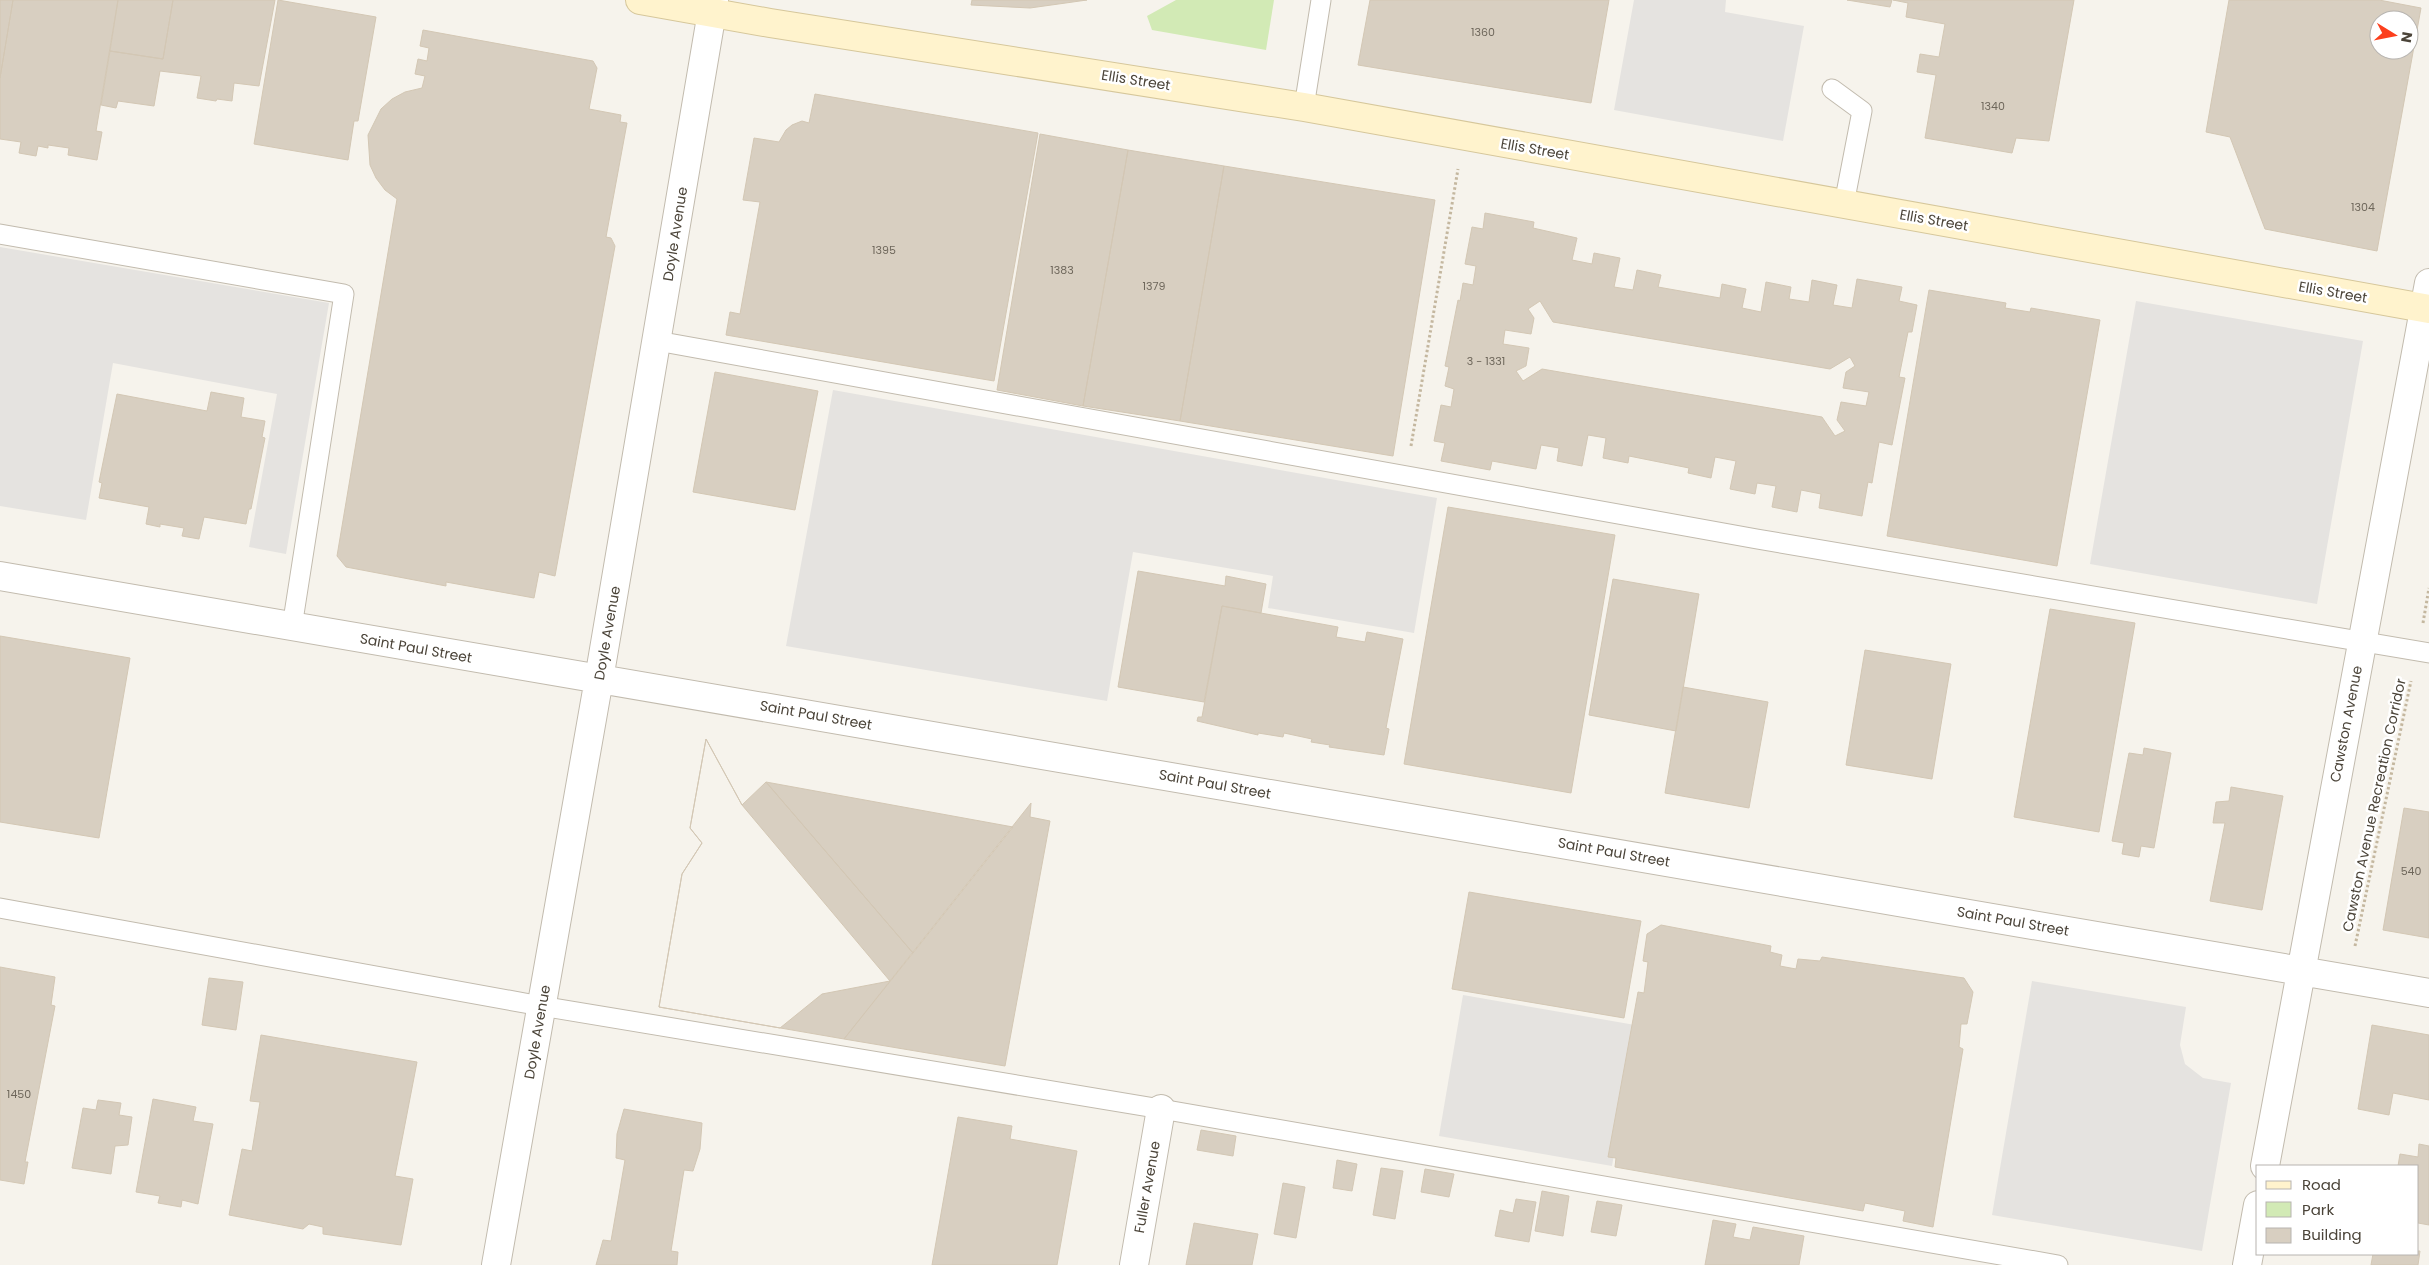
<svg xmlns="http://www.w3.org/2000/svg" width="2429" height="1265" font-family="Poppins,sans-serif">
  <style>
    .green { fill: #d2eab5 }
    .parking { fill: #e5e3e0 }
    .building { fill: #d8cfc1; stroke: #d3c7b4; fill-rule: evenodd }
    .lines { fill: none; stroke-linecap: round; stroke-linejoin: round }
    .lane-casing { stroke: #c2bbae; stroke-width: 21 }
    .street-casing { stroke: #c2bbae; stroke-width: 30 }
    .secondary-casing { stroke: #d6c79b; stroke-width: 30 }
    .path { stroke: #c4b79f; stroke-width: 3; stroke-dasharray: 2.5 2.5; stroke-linecap: butt }
    .lane { stroke: #fff; stroke-width: 19 }
    .street { stroke: #fff; stroke-width: 28 }
    .secondary { stroke: #fff3cd; stroke-width: 28 }
    .labels { text-anchor: middle; stroke-width: 5; stroke-linejoin: round; paint-order: stroke }
    .number-label { font-size: 11px; fill: #6e675b }
    .street-label { font-size: 14px; fill: #4b4439; stroke: #fff }
  </style>
  <rect width="100%" height="100%" fill="#f6f3ec"/>
  <path class="green" d="M1176,0h98l-8,50 -114,-20 -5,-14z"/>
  <path class="parking" d="M1634,0h92l-1,12 79,14 -21,115 -169,-31z
    M0,247l329,56 -43,251 -37,-7 28,-153 -164,-31 -27,157 -86,-14z
    M2136,301l227,40 -46,263 -227,-40z
    M833,390l604,108 -23,135 -146,-25 5,-32 -140,-24 -26,149 -321,-55z
    M2032,981l154,26 -6,38 5,19 18,14 28,5 -29,168 -210,-36z
    M1463,995l172,30 -23,141 -173,-30z"/>
  <path class="building" d="M0,0h13l-13,78z
    M13,0h105l-22,131 6,1 -5,28 -29,-5 1,-7 -21,-3v3l-10,-2 -2,10 -17,-3 2,-11 -21,-3v-61z
    M118,0h55l-10,59 -53,-8z
    M173,0h102l-16,86 -25,-3 -2,18 -15,-2 -1,2 -19,-3 4,-22 -41,-5 -6,35 -36,-5 -2,7 -15,-3 9,-54 53,8z
    M278,0l98,17 -18,104h-4l-6,39 -94,-16z
    M972,0h115l-57,8 -59,-3z
    M1370,0h239l-18,103 -233,-38z
    M1847,0h45l-2,7z
    M1893,0h181l-25,141 -33,-3 -4,15 -87,-15 11,-63 -19,-3 3,-18 19,3 6,-33 -39,-7 2,-14z
    M2229,0h150l42,8 -44,243 -112,-22 -35,-92 -24,-5zM2379,20h30v30h-30z
    M423,30l170,31 4,7 -8,41 32,6 -1,7 7,1 -21,114 5,1 4,8 -60,330 -16,-4 -5,26 -88,-16v4l-100,-19 -9,-11 60,-357 -12,-9 -9,-12 -6,-13 -2,-30 13,-26 11,-10 13,-7 17,-4 3,-12 -10,-2 3,-15 9,2 2,-13 -9,-2z
    M815,94l223,39 -44,248 -268,-46 4,-23 10,2 20,-112 -17,-2 11,-62 25,4 7,-12 6,-5 10,-4 7,2z
    M1040,134l88,16 -45,256 -86,-16z
    M1128,150l96,16 -44,255 -97,-15z
    M1224,166l211,34 -42,256 -213,-35z
    M1485,213l49,9 -1,6 44,10 -5,22 20,4 2,-11 26,5 -6,29 19,3 4,-20 24,5 -3,12 62,11 2,-14 24,5 -4,19 19,4 5,-30 25,5 -2,12 20,3 3,-22 25,5 -4,20 19,3 5,-29 45,8 -3,14 18,4 -5,27h-4l-9,45 6,1 -13,67 -13,-3 -7,41 -4,-1 -6,34 -43,-8 2,-14 -20,-4 -4,22 -25,-5 4,-21 -19,-3 -2,11 -25,-5 6,-28 -21,-4 -4,21 -23,-5 1,-5 -60,-12 -1,7 -25,-5 3,-20 -18,-3 -6,31 -25,-5 2,-13 -18,-3 -5,24 -44,-8 -2,9 -49,-9 4,-18 -11,-2 7,-36 10,2 3,-18 -9,-3 4,-19 -4,-1 13,-66 2,1 3,-18 10,2 3,-19 -11,-2 7,-37 11,2zM1540,301l13,21 277,47 20,-12 5,9 -9,6 -3,16 26,4 -3,14 -25,-4 -4,18 8,11 -10,5 -13,-19 -280,-48 -19,12 -7,-10 10,-5 3,-18 -26,-4 2,-14 26,4 3,-16 -6,-9z
    M1929,290l77,13 -1,5 25,4 1,-4 69,12 -43,246 -170,-30z
    M715,372l103,19 -23,119 -102,-18z
    M211,392l33,6 -3,19 24,4 -3,16 3,1 -14,71h-2l-3,15 -42,-7 -5,22 -17,-3 2,-8 -24,-4v3l-14,-3 3,-17 -50,-9 3,-15 -3,-1 18,-88 90,17z
    M1448,507l167,28 -44,258 -167,-29z
    M1138,571l87,15 1,-10 40,8 -5,29 -39,-7 -18,96 -86,-15z
    M1613,579l86,15 -23,137 -87,-16z
    M1222,606l116,21 -2,10 29,5 2,-10 36,7 -17,89 3,1 -5,26 -55,-8 1,-2 -19,-3 1,-3 -28,-6 -1,4 -25,-4v2l-61,-14 1,-4h4z
    M2050,609l85,14 -36,209 -85,-15z
    M0,636l130,22 -31,180 -99,-16z
    M1865,650l86,14 -19,115 -86,-14z
    M1683,687l85,15 -19,106 -84,-15z
    M706,739l36,66 24,-23 147,171 -69,86 -185,-32 23,-133 20,-31 -12,-15z
    M706,739l36,66 148,176 -68,13 -42,34 -121,-21 23,-133 20,-31 -12,-15z
    M2144,748l27,5 -17,95 -13,-2 -2,11 -17,-3 2,-11 -12,-2 17,-88 14,2z
    M766,782l247,45 -100,126z
    M2231,787l52,9 -21,114 -52,-9 15,-78h-12l3,-21 13,-1z
    M1031,803l-1,14 20,4 -45,245 -161,-27z
    M2404,808l25,4v126l-46,-8z
    M1469,892l172,29 -17,97 -172,-29z
    M1661,925l110,21 -1,6 12,3 -2,11 16,3 2,-10 22,2 2,-4 142,21 9,14 -6,32h-6l-2,23 4,2 -30,178 -30,-6 2,-10 -40,-8 -2,8 -248,-44 1,-9 -8,-1 30,-165 6,1 4,-31 -5,-1 4,-27z
    M0,967l55,10 -4,28 4,1 -30,156h3l-4,22 -24,-4z
    M209,978l34,4 -7,48 -34,-5z
    M2372,1025l57,10v65l-36,-7 -4,22 -31,-6z
    M261,1035l156,27 -22,114 18,3 -12,66 -78,-11v-7l-14,-3 -6,5 -74,-14 13,-66 10,2 8,-49 -10,-1z
    M153,1099l43,8 -3,14 20,3 -15,80 -16,-4 -1,7 -23,-4 2,-7 -24,-4z
    M98,1100l23,3 -2,12 13,2 -4,28 -13,1 -4,28 -39,-6 11,-60 13,2z
    M624,1109l78,14 -2,26 -7,22 -9,-1 -13,81 7,1 -1,13h-81l7,-25 8,1 14,-81 -9,-2 1,-24z
    M958,1117l54,9 -2,13 67,12 -20,114h-125z
    M1201,1130l35,6 -3,20 -36,-6z
    M2419,1144l10,2v79l-11,-2v-57h-20l2,-12 18,3z
    M1337,1160l20,4 -5,27 -19,-3z
    M1381,1168l22,3 -8,48 -22,-4z
    M1425,1169l29,5 -5,23 -28,-5z
    M1283,1183l22,4 -9,51 -22,-4z
    M1542,1191l27,5 -6,40 -28,-5z
    M1516,1199l20,3 -7,40 -34,-6 5,-26 13,3z
    M1597,1201l25,4 -6,31 -25,-4z
    M1713,1220l23,4 -3,13 17,3 3,-13 51,9 -5,29h-94z
    M1194,1223l64,11 -6,31h-66z
    M2418,1251h2l-2,14h-47l2,-11h45z"/>
  <g class="lines">
    <g class="lane-casing">
      <path id="lane" d="M1832,89l30,22 -18,93
        M1304,107l17,-107
        M0,234l344,60 -52,333
        M657,341l1100,198 672,114
        M0,908l541,98 620,103 897,156"/>
    </g>
    <g class="street-casing">
      <path id="street" d="M0,576l2429,417
        M2265,1166l164,-883
        M496,1265l103,-586 115,-679
        M1134,1265l27,-156
        M2247,1265l11,-60"/>
    </g>
    <g class="secondary-casing">
      <path id="secondary" d="M640,0l130,23 534,84 1125,202"/>
    </g>
    <path class="path" d="M1411,446l47,-277
      M2423,623l6,-35
      M2355,946l56,-265"/>
    <use href="#lane" class="lane"/>
    <use href="#street" class="street"/>
    <use href="#secondary" class="secondary"/>
  </g>
  <g class="labels">
    <g class="number-label">
      <text x="1483" y="36">1360</text>
      <text x="1993" y="110">1340</text>
      <text x="2363" y="211">1304</text>
      <text x="884" y="254">1395</text>
      <text x="1062" y="274">1383</text>
      <text x="1154" y="290">1379</text>
      <text x="1486" y="365">3 - 1331</text>
      <text x="2411" y="875">540</text>
      <text x="19" y="1098">1450</text>
    </g>
    <g class="street-label">
      <text transform="translate(1136 80) rotate(9)" y="5">Ellis Street</text>
      <text transform="translate(1535 149) rotate(10)" y="5">Ellis Street</text>
      <text transform="translate(1934 220) rotate(10)" y="5">Ellis Street</text>
      <text transform="translate(675 234) rotate(-81)" y="5">Doyle Avenue</text>
      <text transform="translate(2333 292) rotate(10)" y="5">Ellis Street</text>
      <text transform="translate(607 633) rotate(-80)" y="5">Doyle Avenue</text>
      <text transform="translate(416 648) rotate(10)" y="5">Saint Paul Street</text>
      <text transform="translate(816 715) rotate(10)" y="5">Saint Paul Street</text>
      <text transform="translate(2346 724) rotate(-79)" y="5">Cawston Avenue</text>
      <text transform="translate(1215 784) rotate(10)" y="5">Saint Paul Street</text>
      <text transform="translate(2374 805) rotate(-78)" y="5">Cawston Avenue Recreation Corridor</text>
      <text transform="translate(1614 852) rotate(10)" y="5">Saint Paul Street</text>
      <text transform="translate(2013 921) rotate(10)" y="5">Saint Paul Street</text>
      <text transform="translate(537 1032) rotate(-80)" y="5">Doyle Avenue</text>
      <text transform="translate(1147 1187) rotate(-80)" y="5">Fuller Avenue</text>
    </g>
  </g>
  <rect x="2256" y="1165" width="162" height="90" fill="#ffffff" stroke="#b7b4b0"/>
  <rect x="2266" y="1181" width="25" height="8" fill="#fff3cd" stroke="#b7b4b0"/>
  <text x="2302" y="1190" font-size="15" fill="#4b4439">Road</text>
  <rect x="2266" y="1202" width="25" height="15" fill="#d2eab5" stroke="#b7b4b0"/>
  <text x="2302" y="1215" font-size="15" fill="#4b4439">Park</text>
  <rect x="2266" y="1228" width="25" height="15" fill="#d8cfc1" stroke="#b7b4b0"/>
  <text x="2302" y="1240" font-size="15" fill="#4b4439">Building</text>
  <g transform="translate(2394 35) rotate(100)"><circle r="24" fill="#ffffff" stroke="#b7b4b0"/>
  <path d="M0-4L9 19L0 12L-9 19Z" fill="#fc3f1d"/>
  <text y="-8" font-size="14" font-weight="bold" text-anchor="middle" fill="#4b4439">N</text>
  </g>
</svg>
